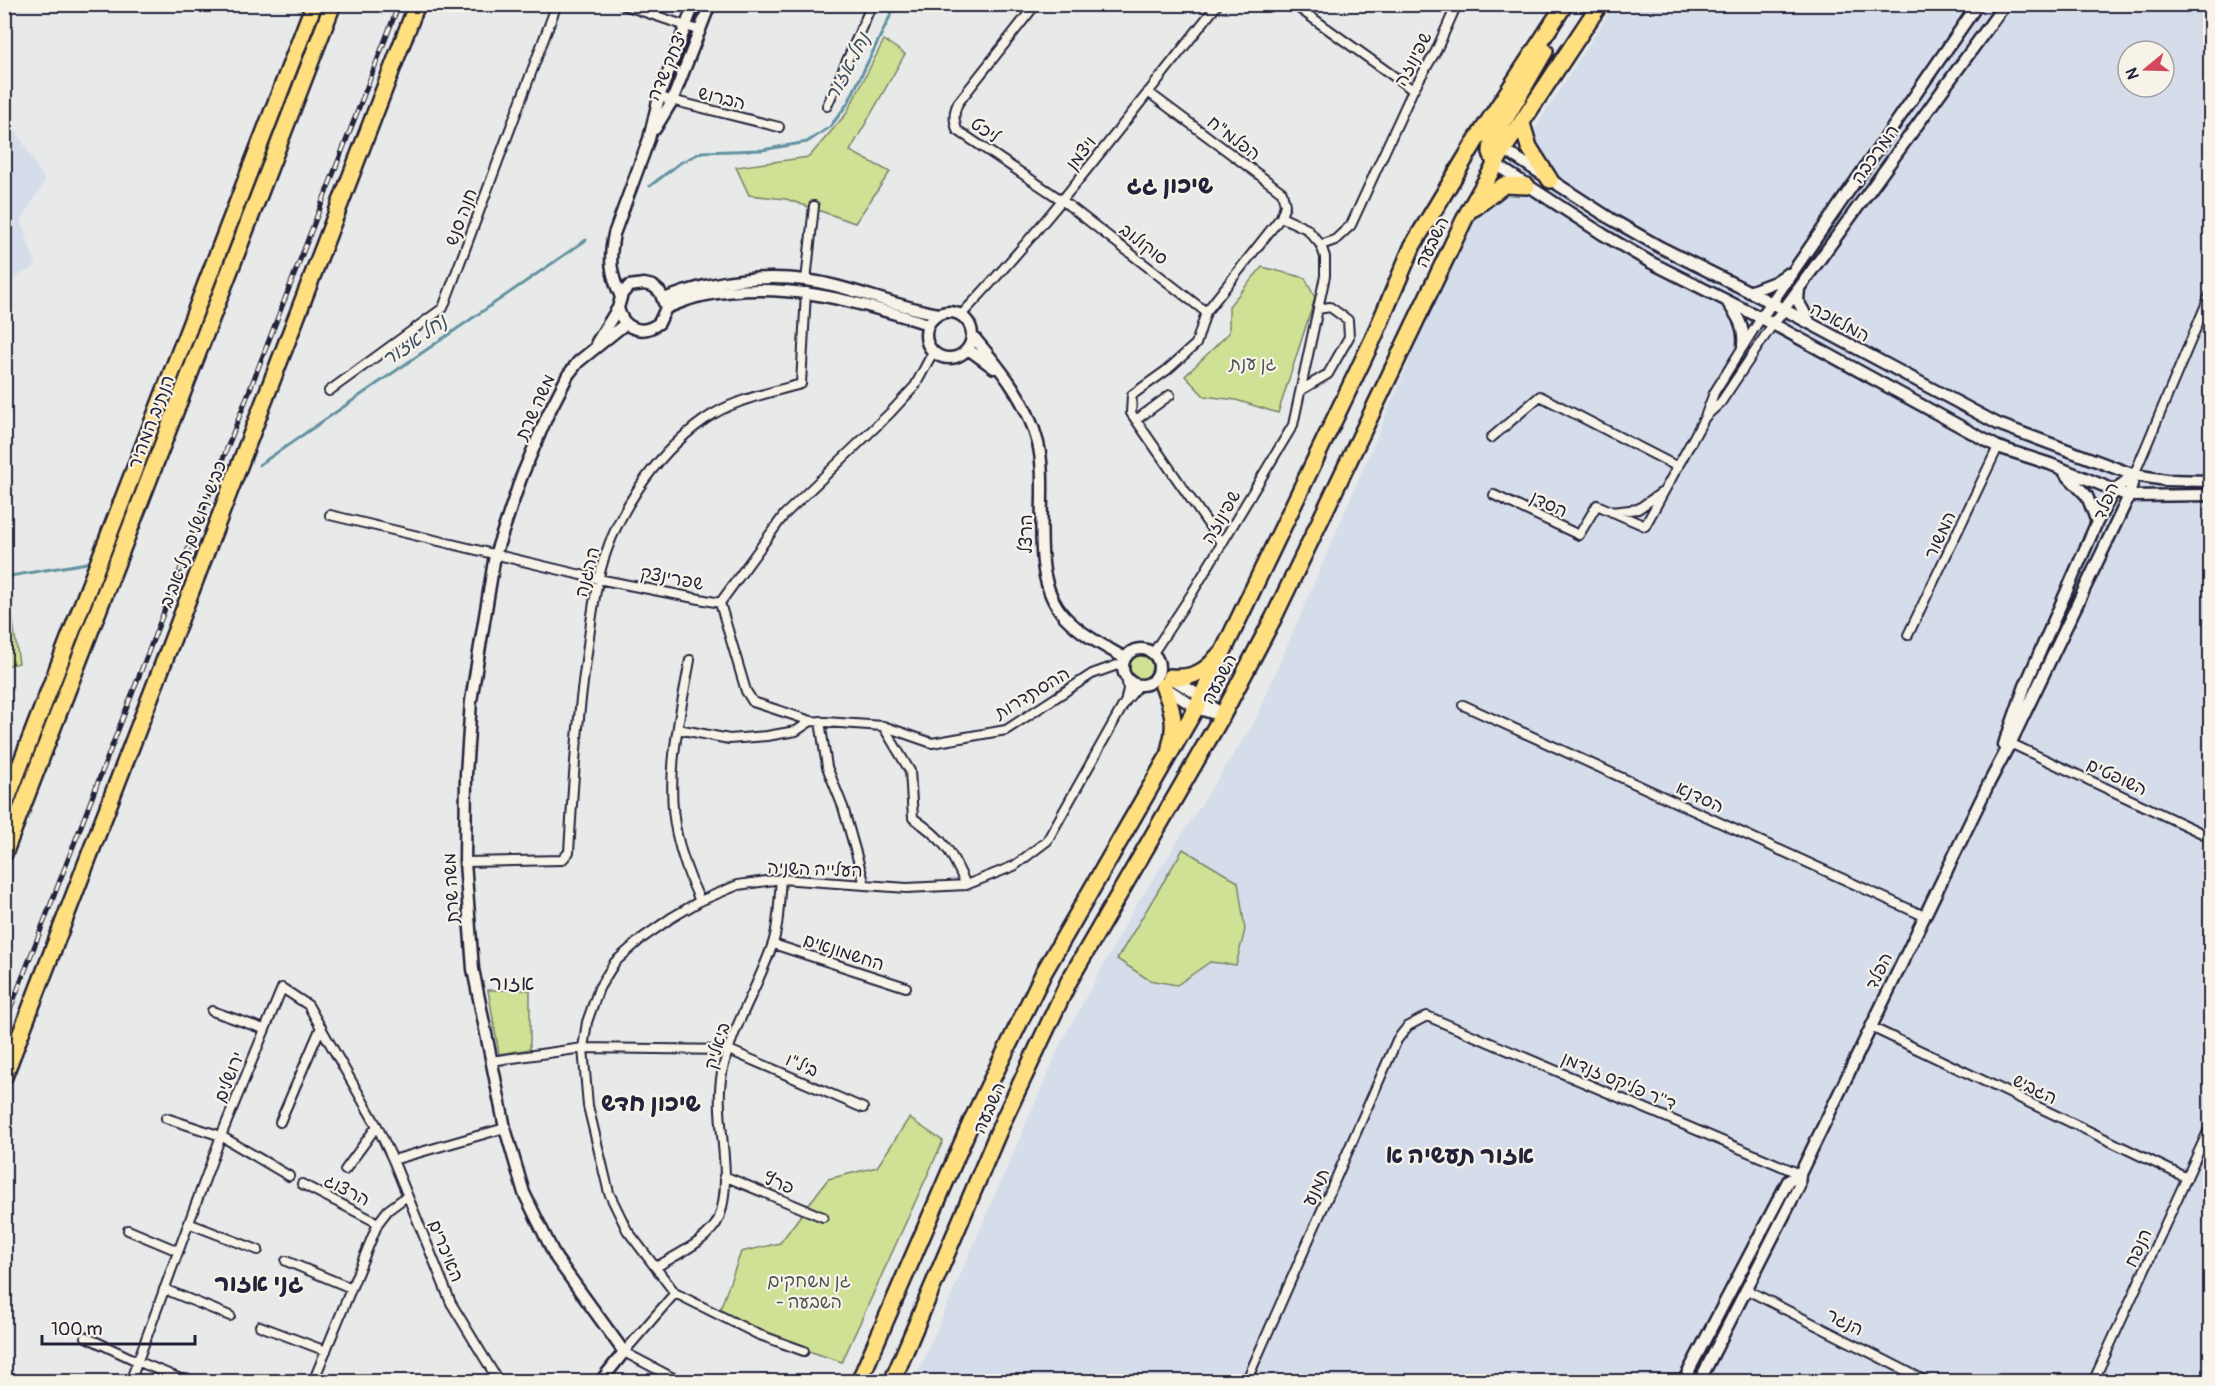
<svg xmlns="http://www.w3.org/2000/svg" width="2215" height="1386" font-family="Pangolin,'Playpen Sans Hebrew',sans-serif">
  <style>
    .built { fill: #d5ddeb; fill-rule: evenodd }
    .green { fill: #cfe195; stroke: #788268; stroke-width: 1.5 }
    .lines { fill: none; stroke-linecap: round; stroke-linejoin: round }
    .stream { stroke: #6292a0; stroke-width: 3 }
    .street-casing { stroke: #22223b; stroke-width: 12 }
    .secondary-casing { stroke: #22223b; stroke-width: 15 }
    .highway-casing { stroke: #22223b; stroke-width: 20 }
    .street { stroke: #f7f3e8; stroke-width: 8 }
    .secondary { stroke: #f7f3e8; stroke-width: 10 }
    .highway { stroke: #ffdf80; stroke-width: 15 }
    .rail-casing { stroke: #22223b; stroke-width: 5 }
    .rail { stroke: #f7f3e8; stroke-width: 3; stroke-dasharray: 9; stroke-linecap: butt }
    .labels { text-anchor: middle; stroke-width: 4.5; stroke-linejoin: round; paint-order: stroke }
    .street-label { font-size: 18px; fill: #22223b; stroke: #f7f3e8 }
    .park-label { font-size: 18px; fill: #4d5252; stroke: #f7f3e8 }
    .water-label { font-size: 20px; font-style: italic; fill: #3c5165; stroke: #f7f3e8 }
    .quarter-label { font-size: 21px; fill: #22223b; stroke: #f7f3e8 }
    .district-label { font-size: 24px; font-weight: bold; fill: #22223b; stroke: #f7f3e8 }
  </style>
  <rect width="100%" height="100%" fill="#e8e9e9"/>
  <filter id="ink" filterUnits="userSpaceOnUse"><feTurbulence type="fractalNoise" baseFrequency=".0167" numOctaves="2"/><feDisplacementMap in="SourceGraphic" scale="12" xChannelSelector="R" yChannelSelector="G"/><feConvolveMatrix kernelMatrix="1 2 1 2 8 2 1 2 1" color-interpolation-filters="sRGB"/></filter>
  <g filter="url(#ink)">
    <path class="built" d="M1614,5h596v1376l-1296,1 147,-339 73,-134 121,-188 203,-474zM2128,51h36v36h-36z
      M4,110l41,71 -24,40 15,45 -31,17z"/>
    <path class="green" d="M884,40l21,14 -55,97 40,21 -35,51 -69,-24 -37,-4 -13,-28 73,-10 37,-43z
      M1262,267l43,11 10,20 -37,115 -42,-13 -32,-4 -19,-20 44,-43v-27z
      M4,562l15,101 -14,3h-1z
      M1128 667a12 12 0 1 1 24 0a12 12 0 1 1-24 0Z
      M1183,849l55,33 7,48 -9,35 -26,-3 -33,23 -28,-5 -32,-21z
      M488,990h42v59l-31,5z
      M909,1118l34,23 -101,221 -85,-28 -39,-19 23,-63 39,-9 48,-64 49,-12z"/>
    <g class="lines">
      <path class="stream" d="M650,186l30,-23 22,-11 60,-2 45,-8 23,-15 18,-24 48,-99
        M259,465l327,-225
        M4,577l89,-15"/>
      <g class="street-casing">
        <path id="street" d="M621,4l80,27
          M1036,4l-78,99c-5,10 -4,17 -1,27l106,71 143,111
          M1293,4l120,86
          M1148,92l134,100 3,13 -4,12 -75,95 -10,32 -29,26 -35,25 -1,18 91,131
          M659,97l120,30
          M827,106l45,-102
          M1281,217l26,12 14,16 14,-5 16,-15 62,-135 23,-39 21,-47
          M806,281l8,-75
          M962,314c92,-97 172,-205 256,-310
          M1301,390l27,-16 21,-37 -1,-17 -18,-13 -12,2
          M329,391l114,-83 114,-304
          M1706,416l15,-14 52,-78
          M1136,420l34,-25
          M1491,438l49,-42 138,71
          M2134,475l76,-180
          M1494,495l85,40 18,-30 48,21 60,-109 9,-24 47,-75
          M1612,512l26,-3 23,-16
          M330,515l268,64 122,24 64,-88 106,-102 25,-27 18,-34
          M720,603l26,88 7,11 58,19 72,5 49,17 74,-13 86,-56 31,-11
          M1908,635l90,-188
          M1153,653l38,-58 102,-170 32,-149v-19l-4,-12
          M690,660c-10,56 -26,118 -13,175 5,23 13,44 23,66
          M1126,676l2,13 -2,9
          M1463,705l461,211
          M820,721l7,46 16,40 22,78
          M883,726l27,45 3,47c32,22 38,33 53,67
          M678,729l51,10 38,-3 29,-5 15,-10
          M2012,744l198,93
          M465,862l97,-2 7,-8c4,-67 8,-132 18,-199 3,-24 6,-49 11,-72 13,-61 55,-125 106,-161 28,-20 65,-27 97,-36l5,-92
          M773,944l133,43
          M212,1011l52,18
          M1871,1027l316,151
          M491,1061l92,-13 146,2 134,58
          M166,1118l55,18 68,40
          M280,1122l41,-95
          M393,1160l112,-32
          M345,1170l32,-44
          M724,1176l99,41
          M302,1184l76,39
          M188,1223l70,27
          M128,1230l50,21
          M286,1261l65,27
          M656,1267c20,-12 54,-27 63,-49 16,-45 -6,-98 3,-145 9,-44 35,-84 50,-127 7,-18 7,-47 9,-67
          M164,1289l66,27
          M1747,1290l181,92
          M675,1293l-51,59 57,30
          M260,1326l66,25
          M86,1337l51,24 51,21
          M804,1351l-47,-17 -82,-41 -48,-63 -18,-37 -21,-87 -5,-58 4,-26 12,-34 16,-26 26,-23 30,-21 29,-17 38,-16 43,-6 126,9 59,-3 48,-19 33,-25 78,-139 15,-18
          M130,1382l91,-246 61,-148 26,17 69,121 16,34 58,143 48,79
          M313,1382l65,-159 10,-13 19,-14
          M1246,1382l151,-342 11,-14 19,-10 373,158
          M2093,1382l117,-255"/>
      </g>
      <g class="secondary-casing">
        <path id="secondary" d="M655,129l17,-28 38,-97
          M1500,147l111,72 49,28 110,55 228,122 136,51 32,5 44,1
          M1495,164l109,71 46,27 123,62 225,123 52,17 79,32 81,-1
          M1799,288l-1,13 12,22
          M1749,292l26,-10 12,-8
          M621,297c-11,-24 -12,-38 -7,-63l35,-95 10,-42 35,-93
          M664,299c53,-21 116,-28 172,-13 35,9 68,22 103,28
          M1728,303c10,14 17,24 15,42
          M666,308c11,-4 23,-10 35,-12 79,-17 152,4 227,28
          M926 335a23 23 0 1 1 46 0a23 23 0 1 1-46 0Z
          M1761,318l217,-314
          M1773,324l232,-320
          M972,335c28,33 55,65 66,108 13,53 -13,131 27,174 17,18 39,29 60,41
          M597,342l21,-34 4,-14 7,-8 15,-2 9,2 7,6 6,16 -7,15c-17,13 -36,6 -41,-15
          M968,349l26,19
          M2065,473l22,23 10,26
          M1123 667a18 18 0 1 1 36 0a18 18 0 1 1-36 0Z
          M1171,678l31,19 17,16
          M1163,686l33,22 26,8
          M2008,734l17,-48 72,-164 17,-31 19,-16
          M2012,740l-6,-2 -2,7 4,2 4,-3v-4l117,-244 5,-21
          M600,1382l24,-30 -68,-94 -32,-65 -19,-65 -32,-159 -8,-107 1,-88 5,-73 24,-146 26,-77 27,-64 20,-39 10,-13 47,-38
          M1683,1382l105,-201 12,-7
          M1699,1382l100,-196 1,-12 189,-391 19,-36"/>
      </g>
      <g class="highway-casing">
        <path id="highway" d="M1522,124l7,23 21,33
          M1495,164l-4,-12 1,-10 53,-91
          M1474,208l30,-23 23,1
          M1170,677c20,2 35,-4 47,-20
          M1163,686c9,20 14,39 7,61
          M4,807l310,-803
          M4,854l329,-850
          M4,1077l413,-1073
          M859,1382l114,-264 71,-146 152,-264 177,-369 40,-94 62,-103 90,-138
          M892,1382l111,-261 66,-140 153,-265 52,-99 193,-403 37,-65 96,-145"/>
      </g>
      <use href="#street" class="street"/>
      <use href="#secondary" class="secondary"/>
      <use href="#highway" class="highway"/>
      <g class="rail-casing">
        <path id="rail" d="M4,1025l395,-1021"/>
      </g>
      <use href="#rail" class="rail"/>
    </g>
  </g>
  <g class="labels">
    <g class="street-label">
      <text transform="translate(1413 59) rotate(-62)" y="6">שפינוזה</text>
      <text transform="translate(667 66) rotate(-66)" y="6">יצחק שדה</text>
      <text transform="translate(722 98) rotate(14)" y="6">הברוש</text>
      <text transform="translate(985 130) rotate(35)" y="6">ליכט</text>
      <text transform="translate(1234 138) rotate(37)" y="6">הפלמ"ח</text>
      <text transform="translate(1081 153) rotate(-52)" y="6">ויצמן</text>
      <text transform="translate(1875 154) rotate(-54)" y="6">המרכבה</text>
      <text transform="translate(461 217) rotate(-69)" y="6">חנה סנש</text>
      <text transform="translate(1432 242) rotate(-64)" y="6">השבעה</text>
      <text transform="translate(1144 244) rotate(38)" y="6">סוקולוב</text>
      <text transform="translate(1840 322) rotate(28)" y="6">המלאכה</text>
      <text transform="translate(535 407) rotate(-65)" y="6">משה שרת</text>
      <text transform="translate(151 422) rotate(-69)" y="6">הנתיב המהיר</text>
      <text transform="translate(2106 501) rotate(-68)" y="6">הפלד</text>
      <text transform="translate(1549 504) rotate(25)" y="6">הסדן</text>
      <text transform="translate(1221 517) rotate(-60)" y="6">שפינוזה</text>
      <text transform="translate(193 534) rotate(-69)" y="6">כביש ירושלים תל אביב</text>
      <text transform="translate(1026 534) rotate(-90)" y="6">הרצל</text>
      <text transform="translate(1940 535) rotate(-65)" y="6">המשור</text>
      <text transform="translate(587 572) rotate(-75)" y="6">ההגנה</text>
      <text transform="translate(672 578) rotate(11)" y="6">שפרינצק</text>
      <text transform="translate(1219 679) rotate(-62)" y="6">השבעה</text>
      <text transform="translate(1032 693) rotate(-31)" y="6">ההסתדרות</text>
      <text transform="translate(2117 777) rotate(25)" y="6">השופטים</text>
      <text transform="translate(1700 797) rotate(25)" y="6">הסדנא</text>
      <text transform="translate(815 869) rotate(2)" y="6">העלייה השניה</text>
      <text transform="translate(451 888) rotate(-93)" y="6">משה שרת</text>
      <text transform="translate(844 952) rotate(18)" y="6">החשמונאים</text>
      <text transform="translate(1879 971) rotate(-64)" y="6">הפלד</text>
      <text transform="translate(717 1046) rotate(-72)" y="6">ביאליק</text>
      <text transform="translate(802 1065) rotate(23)" y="6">ביל"ו</text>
      <text transform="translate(229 1077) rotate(-68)" y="6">ירושלים</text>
      <text transform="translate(1619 1081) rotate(23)" y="6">ד''ר פליקס זנדמן</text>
      <text transform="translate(2035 1089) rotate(26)" y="6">הגביש</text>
      <text transform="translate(989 1108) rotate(-66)" y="6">השבעה</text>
      <text transform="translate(779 1183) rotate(22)" y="6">פרץ</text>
      <text transform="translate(1316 1187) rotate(-66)" y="6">תמנע</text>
      <text transform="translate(347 1190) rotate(27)" y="6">הרצוג</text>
      <text transform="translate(2138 1248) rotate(-65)" y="6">הנפח</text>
      <text transform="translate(446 1251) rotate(68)" y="6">האיכרים</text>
      <text transform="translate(1845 1322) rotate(27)" y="6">הנגר</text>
    </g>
    <g class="park-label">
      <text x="1253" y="370">גן ענת</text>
      <text x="809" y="1287">גן משחקים<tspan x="809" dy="21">- השבעה</tspan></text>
    </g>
    <g class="water-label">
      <text transform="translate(847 67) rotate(-62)" y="7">נחל אזור</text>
      <text transform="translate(414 340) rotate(-35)" y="7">נחל אזור</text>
    </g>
    <g class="quarter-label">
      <text x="512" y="990">אזור</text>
    </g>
    <g class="district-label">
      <text x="1170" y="193">שיכון גג</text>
      <text x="651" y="1111">שיכון חדש</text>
      <text x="1460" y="1163">אזור תעשיה א</text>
      <text x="259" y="1291">גני אזור</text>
    </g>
  </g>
  <rect width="2215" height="1386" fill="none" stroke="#f7f3e8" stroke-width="24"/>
  <rect x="12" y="12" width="2191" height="1362" fill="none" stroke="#22223b" stroke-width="2" filter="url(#ink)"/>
  <g transform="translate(2146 69) rotate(251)"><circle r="28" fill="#f7f3e8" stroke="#a29fa3" stroke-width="1.5"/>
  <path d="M0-4.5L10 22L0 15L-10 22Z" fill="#d1495b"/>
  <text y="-9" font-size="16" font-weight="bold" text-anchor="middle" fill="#22223b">N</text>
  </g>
  <path d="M42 1335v9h153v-9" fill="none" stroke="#22223b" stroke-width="3"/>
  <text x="51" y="1335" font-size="18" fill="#22223b" stroke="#f7f3e8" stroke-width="4.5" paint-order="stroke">100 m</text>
</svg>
